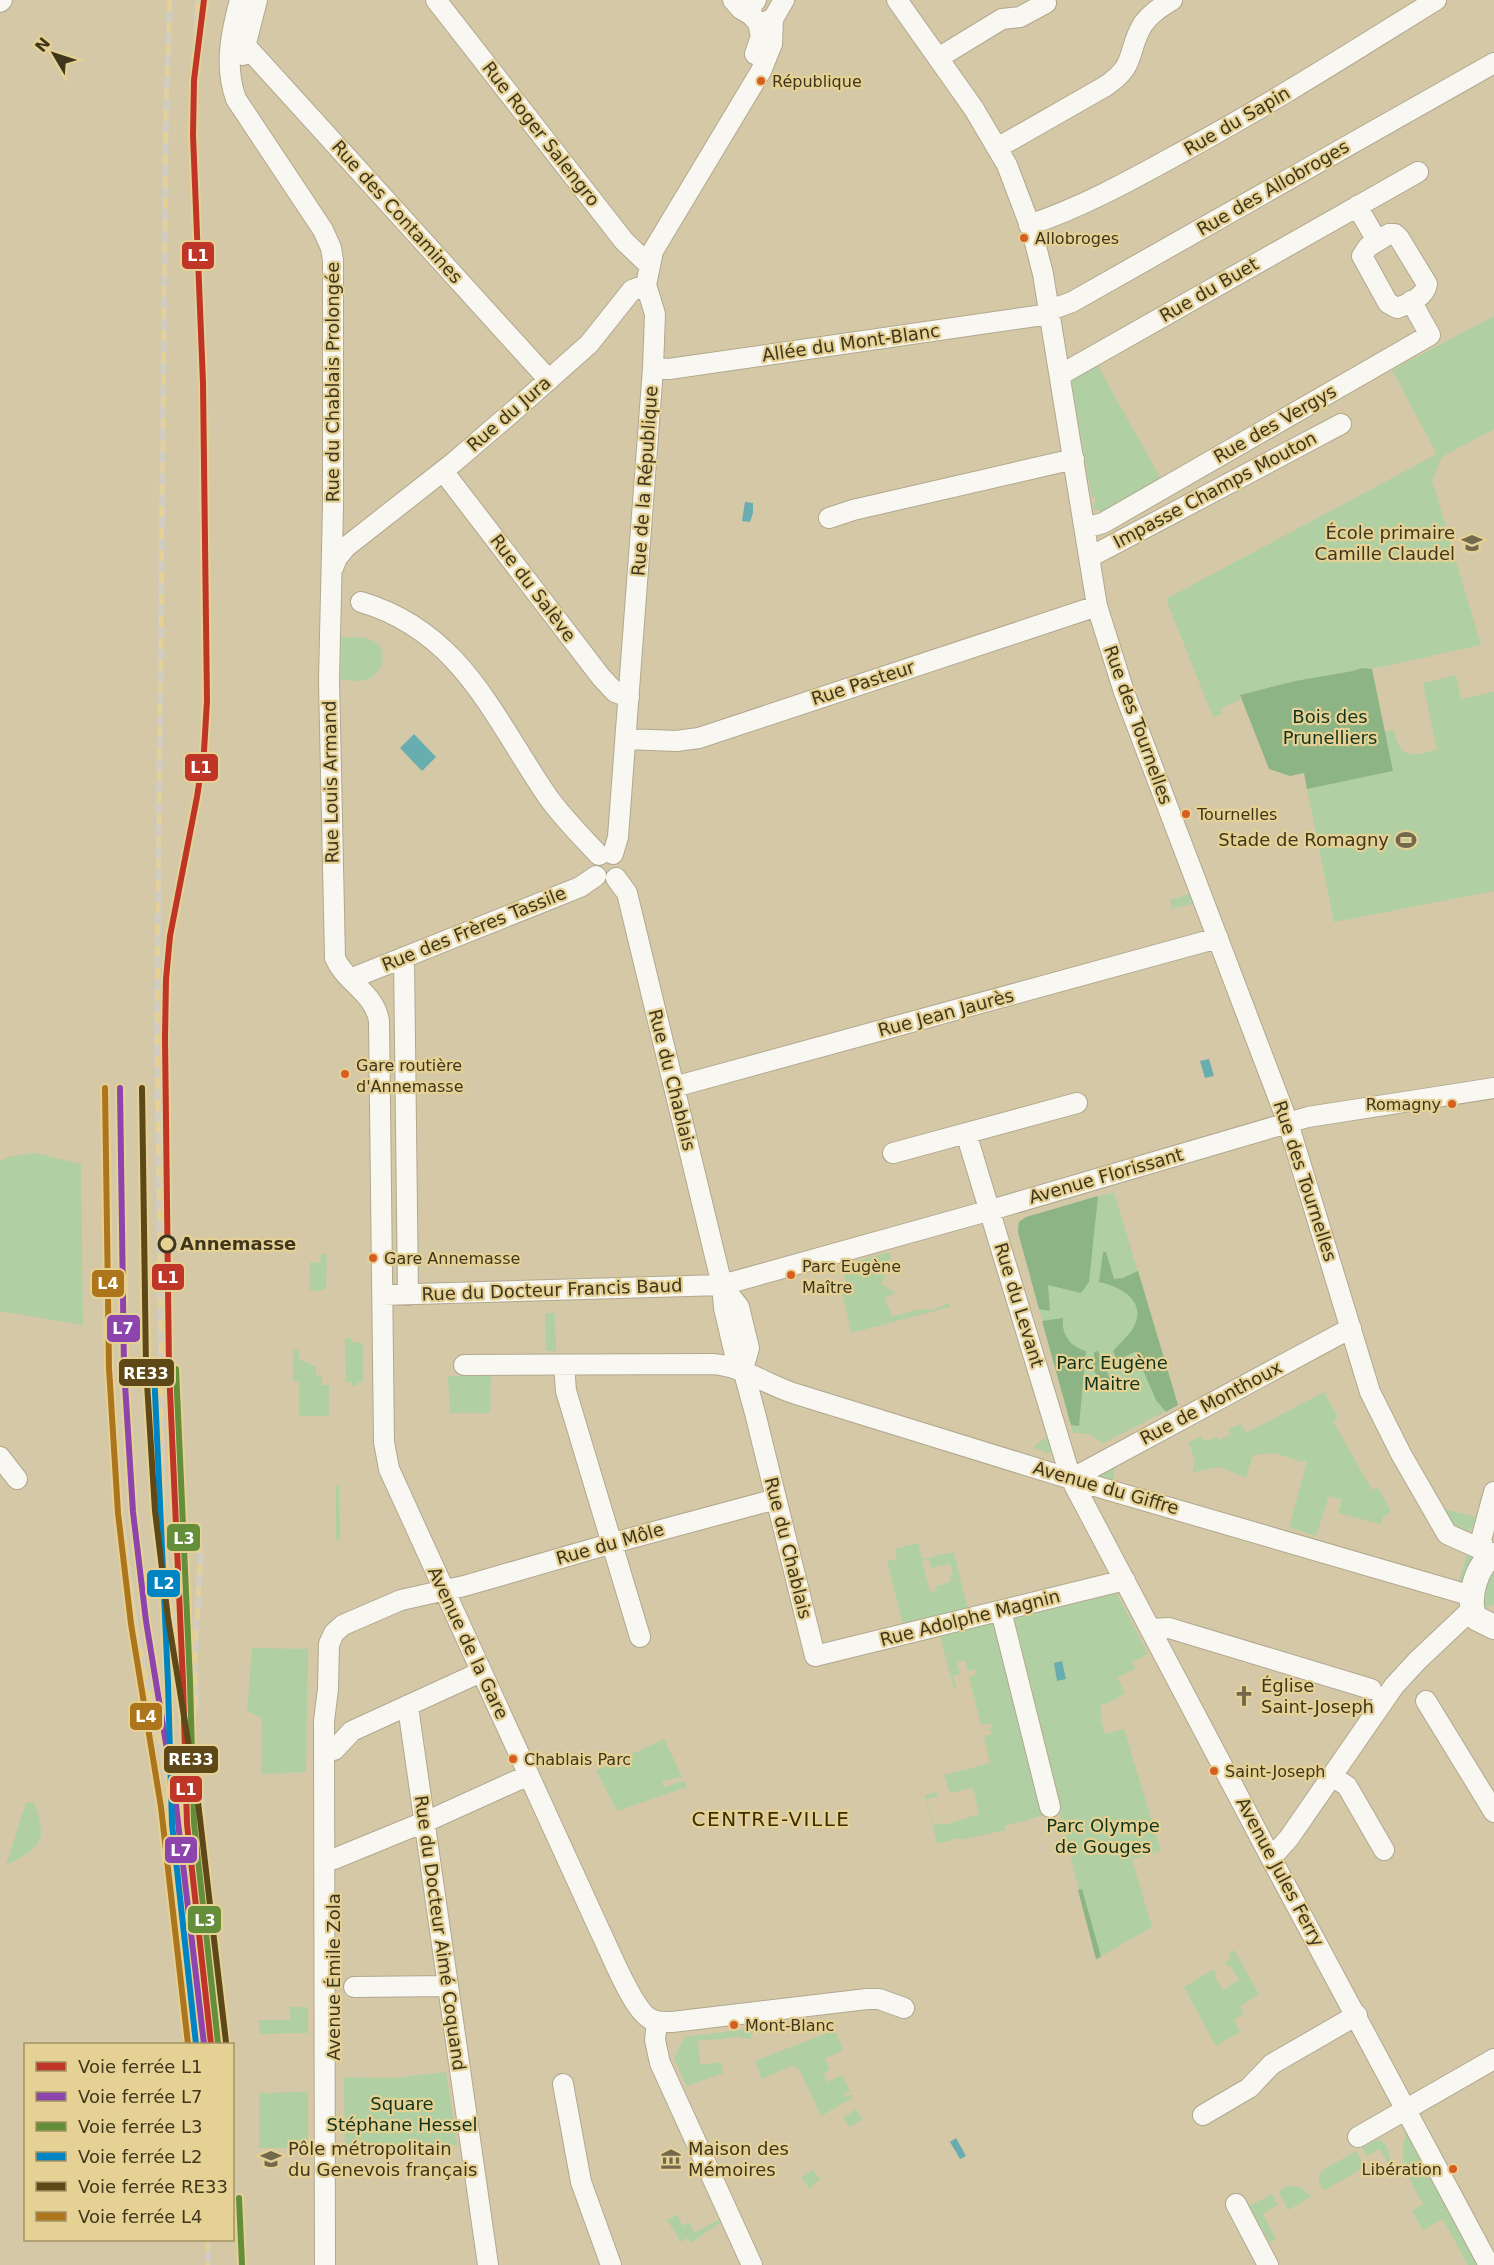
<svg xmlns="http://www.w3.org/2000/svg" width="1494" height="2265" font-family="'DejaVu Sans',sans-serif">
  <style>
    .green { fill: #b0d0a4; fill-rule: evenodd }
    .forest { fill: #8cb485 }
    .water { fill: #68adaf }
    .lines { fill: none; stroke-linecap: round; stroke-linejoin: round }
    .minor-casing { stroke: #b1a88e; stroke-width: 22 }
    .major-casing { stroke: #b1a88e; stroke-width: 26 }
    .minor { stroke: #f9f7f2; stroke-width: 20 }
    .major { stroke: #f9f7f2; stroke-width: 24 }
    .rail-casing { stroke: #d0ccc2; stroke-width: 6 }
    .rail { stroke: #e6d195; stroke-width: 4; stroke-dasharray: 11; stroke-linecap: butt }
    .rail-1-casing { stroke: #e6d195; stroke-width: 10 }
    .rail-2-casing { stroke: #e6d195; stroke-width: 10 }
    .rail-3-casing { stroke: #e6d195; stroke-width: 10 }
    .rail-4-casing { stroke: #e6d195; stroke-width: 10 }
    .rail-5-casing { stroke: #e6d195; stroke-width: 10 }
    .rail-6-casing { stroke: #e6d195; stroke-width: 10 }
    .rail-1 { stroke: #bf3527; stroke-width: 6 }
    .rail-2 { stroke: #8e44ad; stroke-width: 6 }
    .rail-3 { stroke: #658e3b; stroke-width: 6 }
    .rail-4 { stroke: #0085c4; stroke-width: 6 }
    .rail-5 { stroke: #5f4817; stroke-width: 6 }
    .rail-6 { stroke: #ad761c; stroke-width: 6 }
    .bus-dot { fill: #d75e21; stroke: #e6d195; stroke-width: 2 }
    .stop-dot { fill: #e6d195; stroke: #3e361d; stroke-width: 3 }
    .labels { text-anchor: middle; stroke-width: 4.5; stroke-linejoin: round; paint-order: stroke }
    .bus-label { font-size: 16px; fill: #3e361d; stroke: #e6d195; text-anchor: start }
    .street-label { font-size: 18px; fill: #3e361d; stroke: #e6d195 }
    .poi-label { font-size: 18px; fill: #3e361d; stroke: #e6d195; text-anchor: start }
    .park-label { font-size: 18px; fill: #10341b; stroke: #e6d195 }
    .stop-label { font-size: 18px; font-weight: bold; fill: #3e361d; stroke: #e6d195; text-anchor: start }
    .neighbourhood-label { font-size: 20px; letter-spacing: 1.5px; fill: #3b2d00; stroke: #e6d195 }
    .line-badge { stroke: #e6d195; stroke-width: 2 }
    .badge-label { font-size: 16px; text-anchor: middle; font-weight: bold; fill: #fff }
  </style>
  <rect width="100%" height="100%" fill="#d4c8a7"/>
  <path class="green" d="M1494,316v113l-52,28 -10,23 49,165 -109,24 -10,-1 -8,3 -59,10 -55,14v5l-19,8 1,6 -9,3 -47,-118 271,-145 -45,-84z
    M1097,364l64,115 -58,33 -10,-3 3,-12 -4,1 -21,-119z
    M342,637c11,0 24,-1 33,5 15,9 6,35 -10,38 -7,2 -16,0 -24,0z
    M1456,675l5,24 33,-7v199l-160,31 -27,-133 86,-18 -8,-39 9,-2c6,30 18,26 43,20l-14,-67z
    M1193,893l2,10 -23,6 -2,-9z
    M35,1153l46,11 2,161 -83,-14v-150l7,-4z
    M1114,1192l64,213 -75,38 -14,-9 -16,-1 -56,-206 2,-5 7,-5z
    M889,1252l3,7 -4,1 -6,13 4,4 -5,7 15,9 -11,4 7,20 27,-8 14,1 16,-7 1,4 -99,26 -9,-41 6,-2 -6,-24z
    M321,1254h6l-1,35 -11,3v-2h-6l1,-28 10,1z
    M545,1313h10l1,38h-10z
    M345,1338h6v3l12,3v38h-6v4h-5v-4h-6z
    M293,1350h6v10l11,3 1,3h5v9h6v10h7v31h-30v-34l-6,-1z
    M448,1376h43l-1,37h-40z
    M1324,1392l14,25 -5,4 39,69 6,-3 13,25 -8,5 -2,7 -43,-11 4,-13 -13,-4 -13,40 -27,-9 18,-65 -4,-2 -1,2 -28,-9 -21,2 -7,23 -26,-11 -27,5 2,-13 -7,-16 13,-7 3,5 13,-4 2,3 12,-6 -3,-5 13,-5 5,9z
    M1050,1436l2,13 -3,4 -16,-5 7,-7z
    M1115,1466l-2,17 -16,-6 -1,-2z
    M336,1486h3l1,53 -4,1z
    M1444,1509l32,8c-7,29 -25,7 -32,-8z
    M918,1543l4,16 32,-7 14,57 -65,16 -16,-64 10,-2 -2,-10zM929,1559l2,9 19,-4 3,10 -3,1 1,7 -15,4 1,4 -7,2 -8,-31z
    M1469,1549l7,2 -8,36 -11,-1z
    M1494,1567v37l-13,6 6,-35z
    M1116,1592l32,62 -16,8 3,7 -18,9 8,15 -16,10 -9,2 2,12 -2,1 5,16 19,-5 37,122 -29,8 20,68 -56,32 -66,-266 3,-1 -2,-11 -4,1 -14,-62 1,-2z
    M994,1623l50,192 -39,11 1,4 -46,10 -1,-2 -22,6 -12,-49 11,-3 2,4 -11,3 6,26 11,-2 1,2 34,-11 -6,-26 -23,5 -6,-18 46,-12 -6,-27 8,-2 -2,-6h2l-1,-5 -10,2 -12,-48 8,-3 -1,-5 -8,2 -3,-11 -8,3 3,11 -7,2 3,12 -2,1 -14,-53z
    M252,1648l56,1 -2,123 -45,2 1,-56 -15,-7z
    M664,1739l18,38 -20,4 2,6 20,-6 3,6 -70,24 -21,-40z
    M26,1802l8,1c15,38 6,46 -28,62z
    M1234,1950l25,44 -18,12 2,8 -9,6 6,12 -24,14 -32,-59 30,-18 3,7 -2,2 8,12 16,-10 -9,-15 -3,1 -2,-4 6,-3 -3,-5z
    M290,2007h18v26l-49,1v-14h31z
    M755,2028l1,4 -5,1 1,6 -12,-1 -1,-2 -21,4 -1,-1 -19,2 2,24 21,-3 2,11 -36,13 -13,-27 10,-22z
    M832,2031l4,2 7,17 -18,9 5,11 -7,3 4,9 15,-7 8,16 -6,4 2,2 5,-3 2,3 -32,19 -22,-48 -3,1 -2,-4 -32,14 -7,-18z
    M446,2072l11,73 -56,8 -56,1 -1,-77 49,1z
    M308,2092v56h-49v-55z
    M856,2109l7,10 -13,8 -7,-9z
    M1407,2131l73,134h-12l-25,-46 -20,11 -11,-19 11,-7c-13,-24 -27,-45 -16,-73z
    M1376,2140c15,1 13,16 14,28l-10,-19 -13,7 -5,-8z
    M1356,2151l9,16 -42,24 -5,-11 3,-9z
    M812,2170l8,9 -10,10 -9,-11z
    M1289,2186l12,1 10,10 -23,13 -10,-19z
    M1272,2194l6,11 -15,9 13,25 -6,4 -21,-37z
    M677,2214l6,12 7,-4 4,11 25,-13 1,3 -29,20 -4,-5 -6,4 -14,-22z"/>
  <path class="forest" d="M1362,668l10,1 21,102 -86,18 -3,-16 -14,3 -21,-7 -29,-74 55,-14 58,-10z
    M1098,1196l-9,86 -8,11 -33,-8 2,26 -11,-2 -21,-77 1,-10 7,-5z
    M1103,1252h3l8,27 9,-1 15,-7 40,134 -12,7 -10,-12 -21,-48 -18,8 -4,-9c6,-7 14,-14 19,-21 17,-27 -9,-43 -33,-48z
    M1063,1318c-2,16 7,29 23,33l-7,75 -8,-1 -29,-104z
    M1098,1351l13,30 -7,3 -10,-13v-19z
    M1082,1889l19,68 -5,2 -18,-69z"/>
  <path class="water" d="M745,502l8,1v10l-3,9 -8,-1z
    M414,734l22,23 -14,14 -22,-23z
    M1209,1059l5,17 -9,2 -5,-17z
    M1062,1661l4,18 -9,2 -3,-18z
    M956,2138l10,18 -6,3 -10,-17z"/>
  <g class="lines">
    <g class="minor-casing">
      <path id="minor" d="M240,0c-9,33 -16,66 -4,99l87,131 8,18 2,12v246l-4,174 6,278c10,24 40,35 44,63l5,421 5,27 211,462c10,20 32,77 49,87 7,5 14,4 23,4l195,-23h12l25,9
        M436,0l188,241 25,24
        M733,0l8,9 10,6
        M897,0l77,109 33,56 25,66 11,43 54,332 27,86 164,431 82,269 31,62 46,80 47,21
        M0,2l2,-2
        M761,23l12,-4 11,-19
        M245,45l304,335
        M755,54l6,-18 -3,-13 -7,-8 1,-10 4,-5
        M243,55l14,-55
        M938,58l64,-39 18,-2 26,-14 -2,-3
        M997,148l107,-61c34,-22 22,-35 39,-63 8,-11 18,-17 29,-24
        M1357,206l20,35
        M1029,225c54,-18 104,-46 153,-73 87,-47 170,-100 254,-152
        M1389,234h6l4,4 28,46c-2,13 -19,20 -30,24l-9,-5 -26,-47 6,-9z
        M1050,310l22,-8 422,-239
        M653,368l16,1 381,-55
        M1060,375l358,-203
        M443,471l158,206 14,15 14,5
        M829,518l24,-8 221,-51
        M1085,528l18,-5 327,-188 -19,-34
        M1090,557l251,-133
        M333,568l4,-10 9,-11 107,-84 64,-55 72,-64 43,-54 14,-5
        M361,602c101,30 132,115 187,195 15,21 33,39 51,58
        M626,739l50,2 23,-3 398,-132
        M613,854l5,-17 35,-469 2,-54 -9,-29 7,-34 108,-180 11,-27 1,-25
        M616,878l11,15 95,392 2,23 11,47 8,14 12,44 60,243 310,-76
        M404,957l4,338
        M350,979l230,-92 16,-11
        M674,1087l544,-149
        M966,1133l105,346 200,379 218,407
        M893,1153l184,-50
        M722,1285l17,22 10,41 -6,21
        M382,1295l340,-10 269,-75 317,-93 186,-29
        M464,1365l248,-1c31,2 55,21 84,30l275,85 401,117
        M564,1365l2,26 74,246
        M0,1457l17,22
        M1071,1479l280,-151
        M1487,1558l-6,-18 13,-48
        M1001,1611l49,196
        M1151,1629l18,-1 202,61
        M1426,1701l68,111
        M408,1707l80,558
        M334,1750l18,-19 129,-59
        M1332,1776l15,10 37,64
        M1271,1858l18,-20 105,-152 23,-25 54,-51
        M334,1859l100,-41 95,-43
        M354,1987l93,-1
        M657,2022l-2,18 5,23 92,202
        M563,2084l18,98 30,83
        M1203,2115l46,-27 23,-24 85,-49
        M1358,2137l136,-78
        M1236,2204l32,61
        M325,2265l-1,-544 4,-32 1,-45 5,-11 9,-8 58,-25 63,-14 149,-43 163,-44"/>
    </g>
    <g class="major-casing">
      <path id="major" d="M1494,1555c-17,7 -29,48 -18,63l18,9"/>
    </g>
    <use href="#minor" class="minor"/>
    <use href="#major" class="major"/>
    <g class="rail-casing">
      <path id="rail" d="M170,0l-4,108 -9,921 6,500 6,66 14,87
        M194,80l4,-80
        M106,1099l3,230 7,144 19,150 38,186 29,235
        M196,1707l-1,-49 6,-107
        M201,1785l11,201 1,58
        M208,2240v25"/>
    </g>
    <use href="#rail" class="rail"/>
    <g class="rail-1-casing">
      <path id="rail-1" d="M204,0l-10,80 -1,55 10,248 4,318 -3,50 -7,46 -27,139 -4,43 -1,59 4,331 14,313 4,142 24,220"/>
    </g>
    <g class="rail-2-casing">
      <path id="rail-2" d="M120,1088l4,280 9,144 13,109 30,184 28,239"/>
    </g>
    <g class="rail-3-casing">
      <path id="rail-3" d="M176,1369l14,313 4,141 24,220
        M239,2198l3,67"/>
    </g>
    <g class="rail-4-casing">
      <path id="rail-4" d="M154,1370l14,313 4,141 24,220"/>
    </g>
    <g class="rail-5-casing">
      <path id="rail-5" d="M142,1088l4,279 9,144 13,107 30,184 28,240"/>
    </g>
    <g class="rail-6-casing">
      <path id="rail-6" d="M105,1088l4,280 9,145 13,111 30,183 27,237"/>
    </g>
    <use href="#rail-1" class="rail-1"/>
    <use href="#rail-2" class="rail-2"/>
    <use href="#rail-3" class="rail-3"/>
    <use href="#rail-4" class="rail-4"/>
    <use href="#rail-5" class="rail-5"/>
    <use href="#rail-6" class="rail-6"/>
  </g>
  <defs>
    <g id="school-bare" transform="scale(1.62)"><path d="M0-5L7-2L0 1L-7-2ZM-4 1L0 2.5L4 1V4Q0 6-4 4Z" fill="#72694d" stroke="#e6d195" stroke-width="2.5" paint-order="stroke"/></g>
    <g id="stadium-bare" transform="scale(1.62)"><path d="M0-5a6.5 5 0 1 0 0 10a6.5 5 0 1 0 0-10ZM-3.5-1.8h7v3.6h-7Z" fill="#72694d" stroke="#e6d195" stroke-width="2.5" paint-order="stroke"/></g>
    <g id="church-bare" transform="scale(1.62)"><path d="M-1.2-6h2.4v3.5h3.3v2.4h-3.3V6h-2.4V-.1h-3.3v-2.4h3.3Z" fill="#72694d" stroke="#e6d195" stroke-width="2.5" paint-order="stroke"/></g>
    <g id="university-bare" transform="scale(1.62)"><path d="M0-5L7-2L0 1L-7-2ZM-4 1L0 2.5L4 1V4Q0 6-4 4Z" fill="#72694d" stroke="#e6d195" stroke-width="2.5" paint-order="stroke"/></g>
    <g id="museum-bare" transform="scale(1.62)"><path d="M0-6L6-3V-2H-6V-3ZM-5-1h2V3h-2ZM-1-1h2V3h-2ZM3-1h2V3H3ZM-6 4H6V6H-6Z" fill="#72694d" stroke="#e6d195" stroke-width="2.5" paint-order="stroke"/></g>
  </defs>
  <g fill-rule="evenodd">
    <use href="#school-bare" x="1472" y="543"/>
    <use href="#stadium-bare" x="1406" y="840"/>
    <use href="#church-bare" x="1244" y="1696"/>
    <use href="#university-bare" x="271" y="2159"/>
    <use href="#museum-bare" x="671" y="2159"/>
  </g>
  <g class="bus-dot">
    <circle cx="761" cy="81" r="5"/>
    <circle cx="1024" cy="238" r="5"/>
    <circle cx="1186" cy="814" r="5"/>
    <circle cx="345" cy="1074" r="5"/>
    <circle cx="1452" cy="1104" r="5"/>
    <circle cx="373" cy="1258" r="5"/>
    <circle cx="791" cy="1275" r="5"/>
    <circle cx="513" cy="1759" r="5"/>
    <circle cx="1214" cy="1771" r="5"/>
    <circle cx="734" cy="2025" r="5"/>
    <circle cx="1453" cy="2169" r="5"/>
  </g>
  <circle class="stop-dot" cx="167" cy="1244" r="8"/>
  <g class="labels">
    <g class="bus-label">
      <text x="772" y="87">République</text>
      <text x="1035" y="244">Allobroges</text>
      <text x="1197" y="820">Tournelles</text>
      <text x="356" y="1071">Gare routière<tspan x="356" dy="21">d'Annemasse</tspan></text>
      <text x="1441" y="1110" text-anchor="end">Romagny</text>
      <text x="384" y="1264">Gare Annemasse</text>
      <text x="802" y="1272">Parc Eugène<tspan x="802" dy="21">Maître</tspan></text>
      <text x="524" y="1765">Chablais Parc</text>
      <text x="1225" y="1777">Saint-Joseph</text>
      <text x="745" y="2031">Mont-Blanc</text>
      <text x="1442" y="2175" text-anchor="end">Libération</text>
    </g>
    <g class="street-label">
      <text transform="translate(1237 121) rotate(-30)" y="6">Rue du Sapin</text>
      <text transform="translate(541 134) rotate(52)" y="6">Rue Roger Salengro</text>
      <text transform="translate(1273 188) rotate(-30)" y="6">Rue des Allobroges</text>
      <text transform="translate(397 212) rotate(48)" y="6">Rue des Contamines</text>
      <text transform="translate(1209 290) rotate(-30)" y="6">Rue du Buet</text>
      <text transform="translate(851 343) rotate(-8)" y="6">Allée du Mont-Blanc</text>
      <text transform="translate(333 382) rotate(-90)" y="6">Rue du Chablais Prolongée</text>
      <text transform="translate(509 414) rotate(-41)" y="6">Rue du Jura</text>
      <text transform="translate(1275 424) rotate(-30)" y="6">Rue des Vergys</text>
      <text transform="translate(645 481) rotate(-86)" y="6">Rue de la République</text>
      <text transform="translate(1215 490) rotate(-28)" y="6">Impasse Champs Mouton</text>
      <text transform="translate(533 588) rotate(53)" y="6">Rue du Salève</text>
      <text transform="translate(863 683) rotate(-18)" y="6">Rue Pasteur</text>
      <text transform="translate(1138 725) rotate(70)" y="6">Rue des Tournelles</text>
      <text transform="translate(331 782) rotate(-91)" y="6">Rue Louis Armand</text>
      <text transform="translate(474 929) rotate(-22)" y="6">Rue des Frères Tassile</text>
      <text transform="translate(946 1013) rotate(-15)" y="6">Rue Jean Jaurès</text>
      <text transform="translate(672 1080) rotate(76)" y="6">Rue du Chablais</text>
      <text transform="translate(1106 1176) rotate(-16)" y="6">Avenue Florissant</text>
      <text transform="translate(1305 1181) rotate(72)" y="6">Rue des Tournelles</text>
      <text transform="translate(552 1290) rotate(-2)" y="6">Rue du Docteur Francis Baud</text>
      <text transform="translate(1019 1305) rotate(73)" y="6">Rue du Levant</text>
      <text transform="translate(1211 1403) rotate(-28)" y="6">Rue de Monthoux</text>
      <text transform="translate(1106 1488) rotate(16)" y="6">Avenue du Giffre</text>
      <text transform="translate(610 1544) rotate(-16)" y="6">Rue du Môle</text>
      <text transform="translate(788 1548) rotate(76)" y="6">Rue du Chablais</text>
      <text transform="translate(970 1618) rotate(-14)" y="6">Rue Adolphe Magnin</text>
      <text transform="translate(468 1643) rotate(65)" y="6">Avenue de la Gare</text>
      <text transform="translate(1280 1872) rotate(62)" y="6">Avenue Jules Ferry</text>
      <text transform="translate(440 1933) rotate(82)" y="6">Rue du Docteur Aimé Coquand</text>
      <text transform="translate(334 1977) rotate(-90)" y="6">Avenue Émile Zola</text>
    </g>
    <g class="poi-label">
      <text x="1455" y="539" text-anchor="end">École primaire<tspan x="1455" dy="21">Camille Claudel</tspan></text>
      <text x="1389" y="846" text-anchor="end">Stade de Romagny</text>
      <text x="1261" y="1692">Église<tspan x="1261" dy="21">Saint-Joseph</tspan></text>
      <text x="288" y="2155">Pôle métropolitain<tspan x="288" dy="21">du Genevois français</tspan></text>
      <text x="688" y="2155">Maison des<tspan x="688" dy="21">Mémoires</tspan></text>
    </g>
    <g class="park-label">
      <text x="1330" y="723">Bois des<tspan x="1330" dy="21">Prunelliers</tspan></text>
      <text x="1112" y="1369">Parc Eugène<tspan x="1112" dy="21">Maitre</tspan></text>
      <text x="1103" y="1832">Parc Olympe<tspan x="1103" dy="21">de Gouges</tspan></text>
      <text x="402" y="2110">Square<tspan x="402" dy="21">Stéphane Hessel</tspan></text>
    </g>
    <g class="stop-label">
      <text x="180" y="1250">Annemasse</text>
    </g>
    <g class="neighbourhood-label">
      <text x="771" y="1826">CENTRE-VILLE</text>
    </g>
  </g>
  <g class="line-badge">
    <rect x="181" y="241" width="34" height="29" rx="6" fill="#bf3527"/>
    <rect x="184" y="753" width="35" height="29" rx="6" fill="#bf3527"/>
    <rect x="151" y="1263" width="34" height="28" rx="6" fill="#bf3527"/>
    <rect x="91" y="1269" width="34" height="29" rx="6" fill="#ad761c"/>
    <rect x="106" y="1314" width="35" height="29" rx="6" fill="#8e44ad"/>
    <rect x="118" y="1358" width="57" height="29" rx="6" fill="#5f4817"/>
    <rect x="166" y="1523" width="35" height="29" rx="6" fill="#658e3b"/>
    <rect x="146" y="1569" width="35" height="29" rx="6" fill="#0085c4"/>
    <rect x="129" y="1702" width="34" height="29" rx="6" fill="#ad761c"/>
    <rect x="163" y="1745" width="56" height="29" rx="6" fill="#5f4817"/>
    <rect x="169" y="1775" width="34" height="28" rx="6" fill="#bf3527"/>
    <rect x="164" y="1836" width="34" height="28" rx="6" fill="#8e44ad"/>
    <rect x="187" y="1905" width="35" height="29" rx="6" fill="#658e3b"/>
  </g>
  <g class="badge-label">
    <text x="198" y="261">L1</text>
    <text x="201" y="773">L1</text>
    <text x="168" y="1283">L1</text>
    <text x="108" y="1289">L4</text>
    <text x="123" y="1334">L7</text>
    <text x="146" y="1379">RE33</text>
    <text x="184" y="1544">L3</text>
    <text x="164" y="1589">L2</text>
    <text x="146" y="1722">L4</text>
    <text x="191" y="1765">RE33</text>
    <text x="186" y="1795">L1</text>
    <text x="181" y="1856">L7</text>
    <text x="205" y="1926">L3</text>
  </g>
  <rect x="24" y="2043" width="210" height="198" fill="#e6d195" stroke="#a39365" stroke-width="1.5"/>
  <rect x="36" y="2062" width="30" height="9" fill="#bf3527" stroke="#a39365" stroke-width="1.5"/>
  <text x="78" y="2073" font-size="18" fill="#3e361d">Voie ferrée L1</text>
  <rect x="36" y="2092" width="30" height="9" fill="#8e44ad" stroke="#a39365" stroke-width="1.5"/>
  <text x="78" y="2103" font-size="18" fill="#3e361d">Voie ferrée L7</text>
  <rect x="36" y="2122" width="30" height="9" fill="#658e3b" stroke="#a39365" stroke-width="1.5"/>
  <text x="78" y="2133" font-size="18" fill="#3e361d">Voie ferrée L3</text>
  <rect x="36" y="2152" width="30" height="9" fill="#0085c4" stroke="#a39365" stroke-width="1.5"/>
  <text x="78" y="2163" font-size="18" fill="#3e361d">Voie ferrée L2</text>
  <rect x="36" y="2182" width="30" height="9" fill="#5f4817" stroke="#a39365" stroke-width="1.5"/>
  <text x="78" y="2193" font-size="18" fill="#3e361d">Voie ferrée RE33</text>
  <rect x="36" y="2212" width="30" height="9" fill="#ad761c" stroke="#a39365" stroke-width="1.5"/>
  <text x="78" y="2223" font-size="18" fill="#3e361d">Voie ferrée L4</text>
  <g transform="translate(54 54) rotate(309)" stroke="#e6d195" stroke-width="4.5" paint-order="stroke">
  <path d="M0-4.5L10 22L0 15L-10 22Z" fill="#3e361d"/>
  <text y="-9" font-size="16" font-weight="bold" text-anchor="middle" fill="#3e361d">N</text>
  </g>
</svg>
